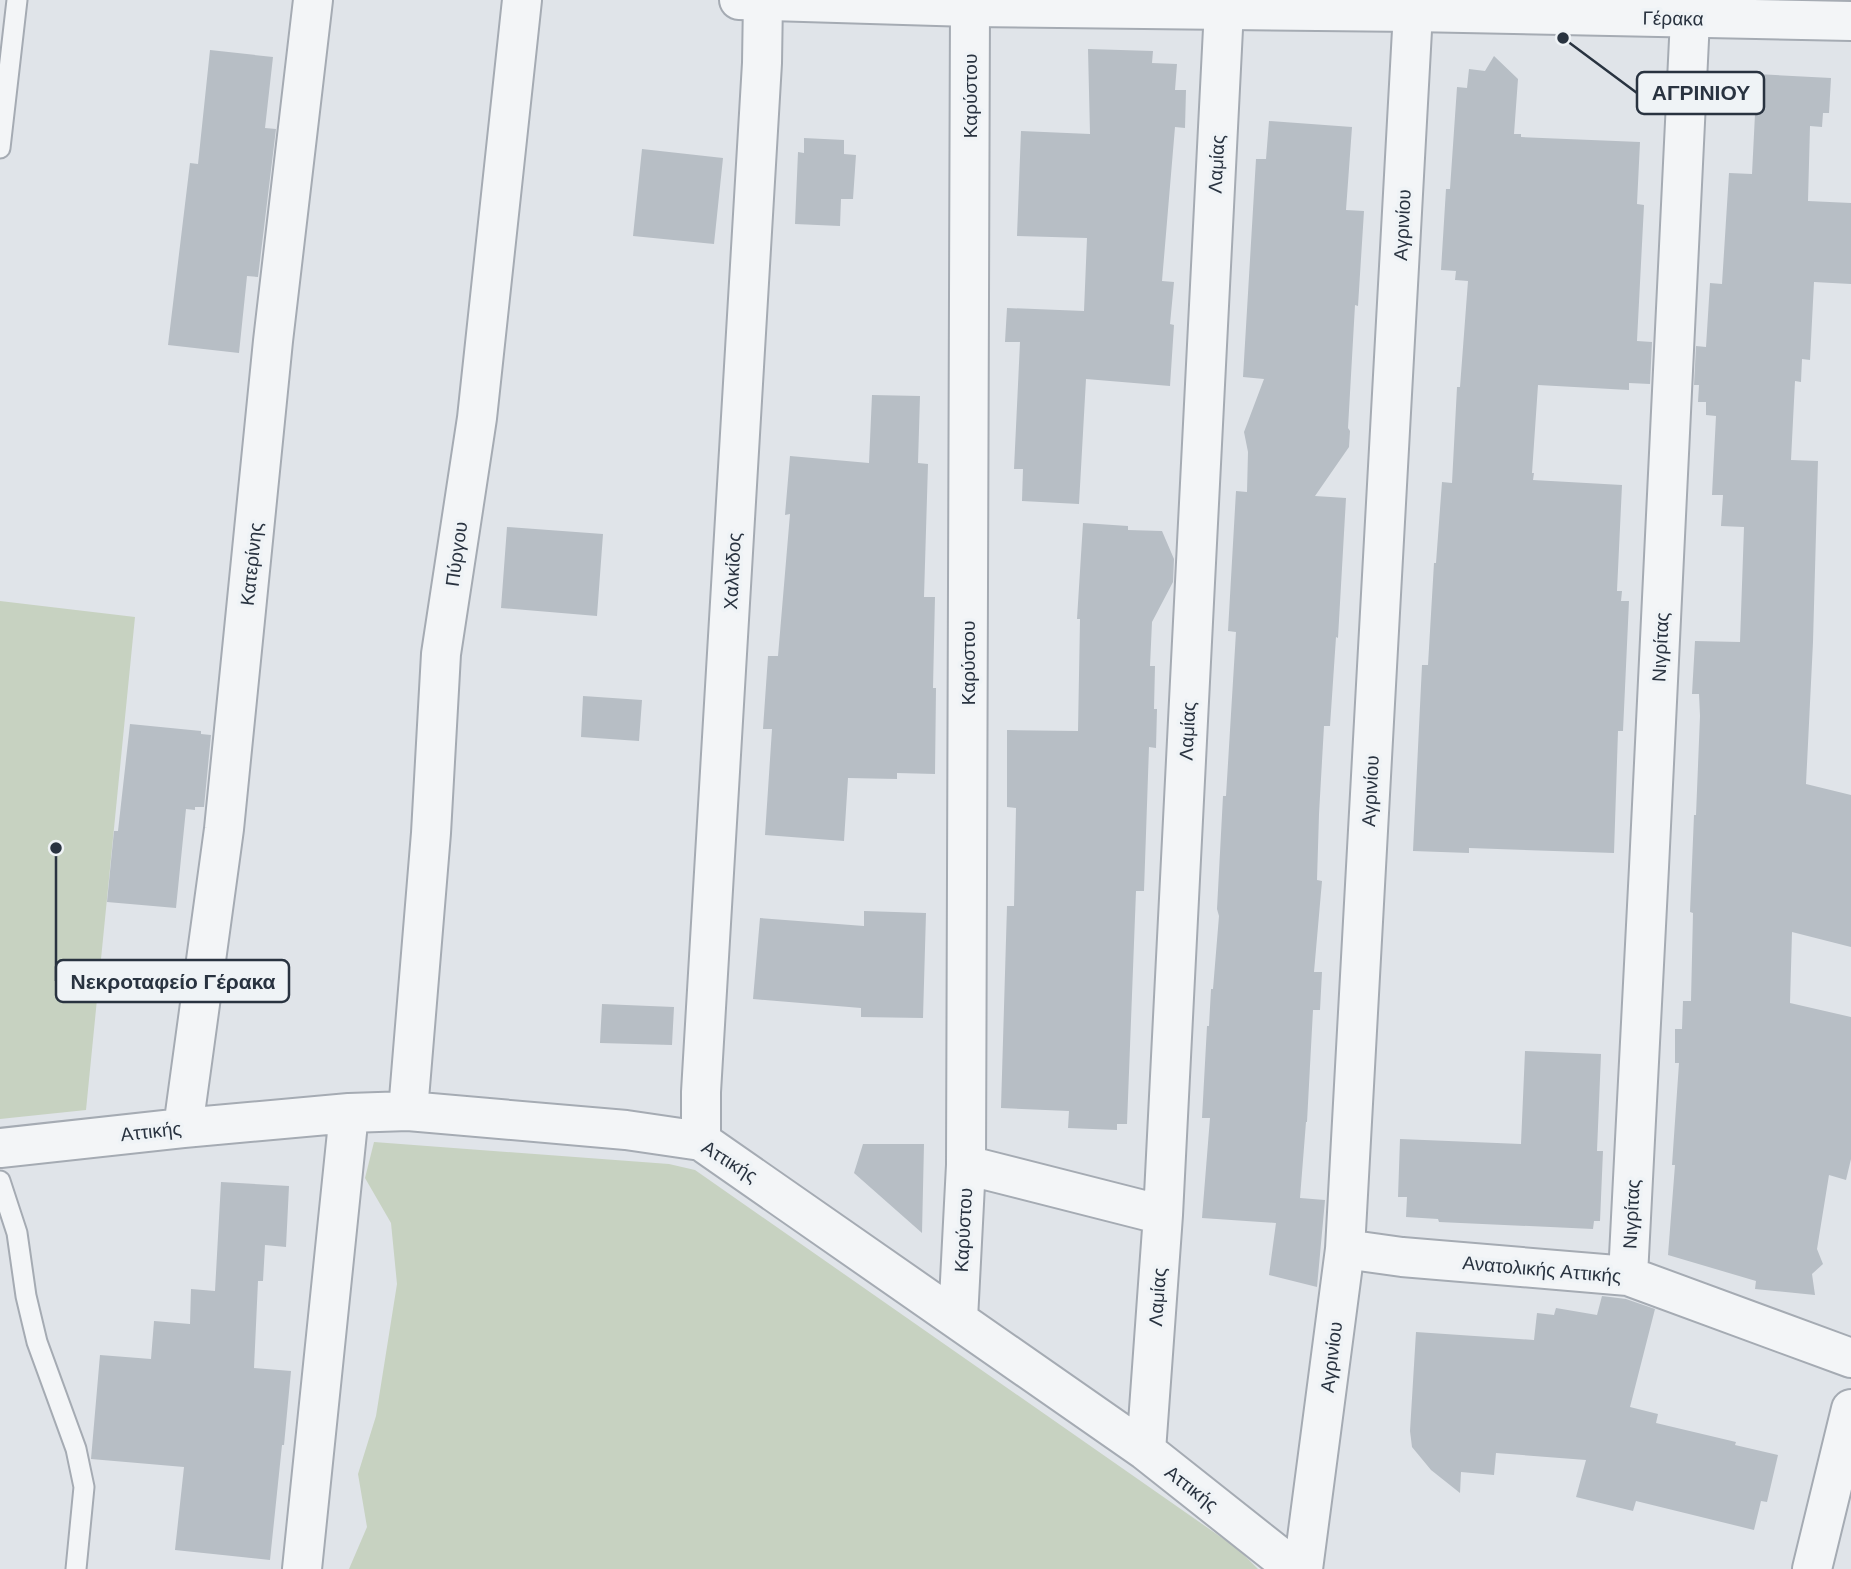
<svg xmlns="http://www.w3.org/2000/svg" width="1851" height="1569" font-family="'Nunito Sans',sans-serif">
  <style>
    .green { fill: #c7d2c1 }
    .building { fill: #b7bec5 }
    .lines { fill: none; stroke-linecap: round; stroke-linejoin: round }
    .service-casing { stroke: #a5abb3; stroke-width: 23 }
    .minor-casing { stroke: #a5abb3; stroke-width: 42 }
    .tertiary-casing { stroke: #a5abb3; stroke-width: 42 }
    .service { stroke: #f3f5f7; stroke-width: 19 }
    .minor { stroke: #f3f5f7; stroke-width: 38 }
    .tertiary { stroke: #f3f5f7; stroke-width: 38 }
    .labels { text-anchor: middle; stroke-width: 7; stroke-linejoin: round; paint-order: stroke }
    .street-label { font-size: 19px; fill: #293340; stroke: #eff3f6 }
    .leader { fill: none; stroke: #293340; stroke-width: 2.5 }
    .callout-dot { fill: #293340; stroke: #eff3f6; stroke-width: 2.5 }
    .callout { fill: #eff3f6; stroke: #293340; stroke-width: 2.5 }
    .callout-label { font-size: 21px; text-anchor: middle; font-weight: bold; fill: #293340 }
  </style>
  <rect width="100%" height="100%" fill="#e0e4e9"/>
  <path class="green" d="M0,601l135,16 -49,493 -86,9z
    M374,1142l295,22 26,6 543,379 20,20h-909l18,-42 -9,-53 18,-58 21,-132 -6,-61 -26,-45z"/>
  <path class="building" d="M1088,49l65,2 -1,12 25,1 -2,26h11l-1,38 -10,-1 -13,154 12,1 -4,42 4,1 -4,61 -84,-7 -7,125 -57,-3 1,-32h-9l6,-127h-15l2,-34 77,3 3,-73 -70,-2 4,-105 69,3z
    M210,50l63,7 -8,71 11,1 -18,148 -11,-1 -8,77 -71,-8 22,-182 8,1z
    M1494,56l24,23 -4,55h7v3l119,5 -3,62 7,1 -7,136 15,1 -2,42 -21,-1v7l-91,-5 -6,88h2l-1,7 89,5 -5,106h5l-1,10h8l-6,130h-5l-4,122 -145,-5v5l-56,-2 9,-186h6l6,-102h2l6,-81 10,1 5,-96h3l8,-106 -13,-1 1,-9 -15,-1 5,-81h4l7,-102 10,1 2,-19 16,2z
    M1757,74l74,4 -2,35h-6l-1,14 -12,-1 -2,75 43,2v81l-37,-2 -4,78 -8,-1 -1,23 -6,-1 -4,79 27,1 -5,181 -7,142 45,11v152l-59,-15 -2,71 61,14v142l-5,21 -17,-5 -12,74 6,15 -11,10 3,21 -60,-6 1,-8 -88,-26 7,-90h-3l7,-102h-4v-34h7l1,-28h8l2,-88 -3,-1 4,-97h2l4,-99 -1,-22h-7l3,-53 45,1 4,-115 -23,-1 2,-31h-11l4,-79 -10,-1v-13h-8l1,-17h-5l2,-39 10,1 4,-64 12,1 7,-111 23,1z
    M1269,121l83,6 -6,83 18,1 -6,95 -3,-1 -7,123 2,3 -1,16 -34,49 31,2 -8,140 -2,-1 -6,89h-6l-5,88 -2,66 5,1 -8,91h8l-2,38h-7l-6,112h-1l-6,76 25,2 -8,87 -48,-12 7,-52 -74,-5 8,-100h-8l5,-92h2l2,-37h2l6,-73 -2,-7 6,-113h3l10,-164 -8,-1 8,-140 11,1 1,-40 -4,-20 20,-53 -21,-2 13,-218h10z
    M804,138l40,2v14l12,1 -3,44h-12l-1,27 -45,-2 3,-72 6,1z
    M642,149l81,9 -9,86 -81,-8z
    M872,395l48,1 -2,67 10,1 -4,133h11l-2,91h3l-1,86 -38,-1v6l-49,-1 -4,63 -79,-6 7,-106h-9l5,-73h10l12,-142 -5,1 5,-59 79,7z
    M1083,523l45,3v4l34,1 12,28 -1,23 -21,40 -2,44h5l-1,43h3l-1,39 -7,-1 -5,144h-8l-9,233h-10v6l-49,-2 1,-17 -68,-3 6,-202h7l2,-98 -9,-1v-77l71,1 2,-112h-3z
    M507,527l96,7 -6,82 -96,-8z
    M583,696l59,4 -3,41 -58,-4z
    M130,724l71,7v3l10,1 -7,72h-9v3l-9,-1 -10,99 -69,-6 7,-71h4z
    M864,911l62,2 -3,105 -62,-1v-9l-108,-9 7,-81 104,8z
    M602,1004l72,3 -2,38 -72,-2z
    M1525,1051l76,3 -4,97h6l-3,70h-6l-1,8 -154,-7 -1,-3 -32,-2 1,-20h-9l2,-58 121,5z
    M863,1144h61l-2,89 -68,-60z
    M221,1182l68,4 -3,61 -21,-2 -2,36h-5l-4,87 37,3 -7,74h-2l-12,115 -95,-10 9,-83 -93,-8 9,-104 51,4 3,-38 36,3 1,-35 24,2z
    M1602,1296l24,3 29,10 -25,98 28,7 -2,9 80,19 -1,3 43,10 -11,47 -6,-1 -7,29 -118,-29 -3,10 -57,-14 10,-37 -90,-7 -2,22 -33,-3 -1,21 -29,-23 -19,-23 -2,-16 6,-99 118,8 3,-27 17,2 2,-7 41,7z"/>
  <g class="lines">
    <g class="service-casing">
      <path id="service" d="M0,148l17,-148
        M0,1181l17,52 9,63 11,46 39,107 8,38 -8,82"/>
    </g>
    <g class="minor-casing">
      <path id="minor" d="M408,1111l23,-278 10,-179 36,-236 45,-418
        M183,1128l41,-299 49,-488 40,-341
        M701,1141v-49l61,-1029 1,-63
        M0,1148l183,-20 166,-15 59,-2 218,19 75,11 445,310 149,118
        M966,1165l197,50
        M1345,1249l57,8 226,19 223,82
        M1628,1276l21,-409 41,-848
        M958,1319l8,-154 4,-1158
        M1146,1451l17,-236 61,-1206
        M302,1569l47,-456
        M1303,1569l42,-320 68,-1237
        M1812,1569l39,-160"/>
    </g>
    <g class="tertiary-casing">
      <path id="tertiary" d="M739,0l231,7 443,5 438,9"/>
    </g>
    <use href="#service" class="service"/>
    <use href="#minor" class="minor"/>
    <use href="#tertiary" class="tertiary"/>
  </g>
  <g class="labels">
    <g class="street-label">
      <text transform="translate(1673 18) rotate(1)" y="7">Γέρακα</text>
      <text transform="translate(970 96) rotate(-90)" y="7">Καρύστου</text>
      <text transform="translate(1216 164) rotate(-87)" y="7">Λαμίας</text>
      <text transform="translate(1402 225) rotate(-87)" y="7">Αγρινίου</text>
      <text transform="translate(456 554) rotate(-82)" y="7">Πύργου</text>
      <text transform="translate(251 564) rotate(-84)" y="7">Κατερίνης</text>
      <text transform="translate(732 571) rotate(-87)" y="7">Χαλκίδος</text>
      <text transform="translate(1660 647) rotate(-87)" y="7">Νιγρίτας</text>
      <text transform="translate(968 663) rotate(-90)" y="7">Καρύστου</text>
      <text transform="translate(1187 731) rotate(-87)" y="7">Λαμίας</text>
      <text transform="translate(1370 791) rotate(-87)" y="7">Αγρινίου</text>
      <text transform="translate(151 1131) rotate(-6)" y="7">Αττικής</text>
      <text transform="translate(730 1161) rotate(32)" y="7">Αττικής</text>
      <text transform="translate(1631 1214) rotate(-87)" y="7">Νιγρίτας</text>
      <text transform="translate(963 1230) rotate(-87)" y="7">Καρύστου</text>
      <text transform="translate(1542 1269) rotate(5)" y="7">Ανατολικής Αττικής</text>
      <text transform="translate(1157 1297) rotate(-86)" y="7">Λαμίας</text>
      <text transform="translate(1331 1357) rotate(-83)" y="7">Αγρινίου</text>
      <text transform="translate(1192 1488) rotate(38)" y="7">Αττικής</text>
    </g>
  </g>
  <path class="leader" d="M1563 38L1637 93M56 848L56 981"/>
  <g class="callout-dot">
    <circle cx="1563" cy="38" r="7"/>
    <circle cx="56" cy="848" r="7"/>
  </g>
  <g class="callout">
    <rect x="1637" y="72" width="127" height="42" rx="7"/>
    <rect x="56" y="960" width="233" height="42" rx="7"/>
  </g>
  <g class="callout-label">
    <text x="1701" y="100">ΑΓΡΙΝΙΟΥ</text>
    <text x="173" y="989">Νεκροταφείο Γέρακα</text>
  </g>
</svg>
